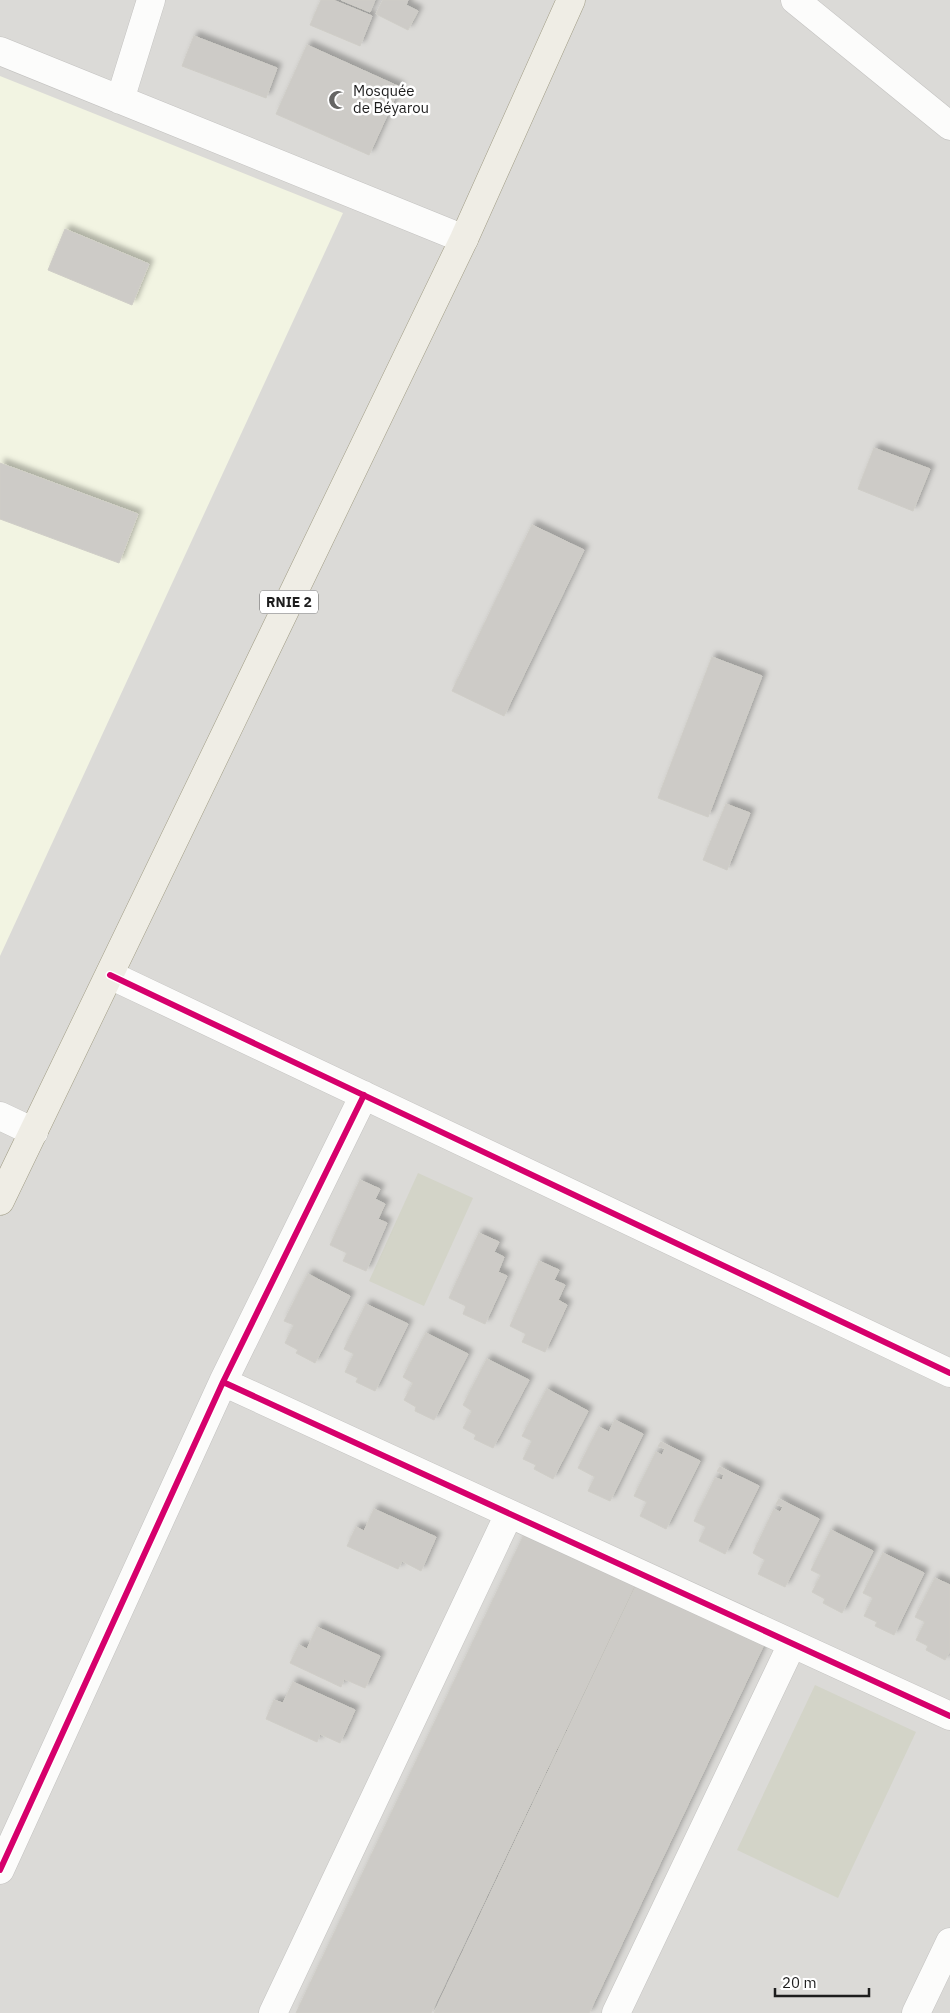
<svg xmlns="http://www.w3.org/2000/svg" width="950" height="2013" font-family="'IBM Plex Sans',sans-serif">
  <style>
    .residential { fill: #dbdad7 }
    .education { fill: #f2f4e2 }
    .construction { fill: #d3d4c8 }
    .building { fill: #cdcbc7; stroke: #cfcdc7; filter: url(#shadow) }
    .lines { fill: none; stroke-linecap: round; stroke-linejoin: round }
    .street-casing { stroke: #c3c2c0; stroke-width: 29 }
    .primary-casing { stroke: #a09c85; stroke-width: 29 }
    .street { stroke: #fcfcfb; stroke-width: 28 }
    .primary { stroke: #efede5; stroke-width: 28 }
    .cycleway-casing { stroke: #fff; stroke-width: 9 }
    .cycleway { stroke: #d6006c; stroke-width: 6 }
    .labels { text-anchor: middle; stroke-width: 5; stroke-linejoin: round; paint-order: stroke }
    .shield { fill: #fff; stroke: #616161; stroke-width: 1 }
    .shield-label { font-size: 14px; font-weight: bold; fill: #1d1d1d }
    .poi-label { font-size: 15px; fill: #1d1d1d; stroke: #fff; text-anchor: start }
  </style>
  <defs>
    <filter id="shadow"><feDropShadow dx="4.5" dy="-4.5" stdDeviation="2.5" flood-color="#0004"/></filter>
  </defs>
  <rect width="100%" height="100%" fill="#ecebe6"/>
  <path class="residential" d="M0,0h950v2013h-950z"/>
  <path class="education" d="M0,76l343,137 -343,743z"/>
  <path class="construction" d="M418,1173l55,25 -49,108 -55,-25z
    M815,1685l101,47 -78,166 -101,-48z"/>
  <path class="building" d="M321,0h12l39,16 -12,30 -50,-21z
    M341,0h34l-5,12z
    M383,0h25l-2,5 12,6 -10,19 -32,-16z
    M194,36l83,32 -11,30 -84,-32z
    M307,45l93,42 -31,68 -93,-41z
    M65,229l84,35 -17,41 -84,-35z
    M874,448l56,21 -17,42 -55,-22z
    M0,463l138,51 -19,49 -119,-44z
    M532,525l52,25 -80,166 -52,-25z
    M712,657l50,19 -54,141 -50,-19z
    M726,804l24,9 -23,57 -24,-10z
    M360,1180l20,9 -5,10 10,5 -7,15 9,4 -21,48 -23,-10 4,-8 -17,-8z
    M479,1233l20,9 -5,10 10,5 -6,15 9,4 -22,48 -22,-10 3,-8 -17,-8z
    M539,1261l20,9 -5,10 11,5 -7,15 9,5 -22,47 -23,-10 4,-8 -16,-8z
    M308,1274l42,22 -35,67 -19,-10 2,-3 -13,-7 9,-18 -10,-4z
    M366,1304l42,20 -33,67 -19,-9 2,-4 -13,-6 9,-18 -10,-5z
    M426,1333l42,21 -34,66 -19,-9 1,-4 -12,-7 9,-17 -10,-6z
    M487,1359l42,21 -36,68 -19,-9 2,-4 -13,-7 9,-17 -9,-6z
    M547,1389l41,22 -35,68 -19,-10 2,-4 -13,-6 9,-18 -10,-5z
    M615,1420l28,14 -33,67 -22,-10 7,-14 -17,-9 21,-41 10,5z
    M661,1442l39,19 -34,68 -26,-13 7,-14 -13,-6 22,-44 6,3 3,-6 -7,-3z
    M720,1467l39,19 -34,68 -26,-13 7,-14 -12,-6 21,-43 7,2 2,-5 -7,-4z
    M779,1499l40,20 -34,68 -27,-13 7,-14 -12,-7 21,-44 6,3 3,-5 -7,-3z
    M374,1509l62,28 -15,34 -19,-10 -4,8 -51,-23 9,-19 8,4z
    M530,1522l110,52 -209,439h-135z
    M831,1530l42,21 -31,62 -19,-10 2,-4 -13,-7 9,-17 -10,-5z
    M883,1553l41,20 -30,62 -19,-9 2,-4 -13,-6 9,-18 -10,-5z
    M641,1575l128,59 -180,379h-155z
    M935,1578l15,7v66l-5,9 -19,-10 2,-4 -12,-6 9,-18 -10,-5z
    M317,1627l63,29 -15,32 -21,-9 -3,8 -51,-24 9,-18 8,4z
    M293,1682l62,28 -15,33 -20,-9 -3,8 -51,-23 8,-19 9,3z"/>
  <g class="lines">
    <g class="street-casing">
      <path id="street" d="M795,0l155,126
        M0,51l464,188
        M120,100l31,-100
        M110,975l840,398
        M0,1116l34,16
        M223,1382l727,334
        M0,1870l223,-488 141,-287
        M273,2013l236,-499
        M616,2013l176,-369
        M916,2013l34,-71"/>
    </g>
    <g class="primary-casing">
      <path id="primary" d="M0,1201l464,-962 107,-239"/>
    </g>
    <use href="#street" class="street"/>
    <use href="#primary" class="primary"/>
    <g class="cycleway-casing">
      <path id="cycleway" d="M110,975l840,398
        M223,1382l727,334
        M0,1870l223,-488 141,-287"/>
    </g>
    <use href="#cycleway" class="cycleway"/>
  </g>
  <defs>
    <g id="mosque-bare" transform="scale(1.5)"><path d="M3.5-4.9A6 6 0 1 0 3.5 4.9A5 5 0 1 1 3.5-4.9Z" fill="#656563" stroke="#fff" stroke-width="2.5" paint-order="stroke"/></g>
  </defs>
  <g fill-rule="evenodd">
    <use href="#mosque-bare" x="338" y="100"/>
  </g>
  <g class="labels">
    <rect class="shield" x="260" y="590.5" width="58" height="23" rx="4"/>
    <g class="shield-label">
      <text x="289" y="607">RNIE 2</text>
    </g>
    <g class="poi-label">
      <text x="353" y="96">Mosquée<tspan x="353" dy="17">de Béyarou</tspan></text>
    </g>
  </g>
  <path d="M775 1988v8h94v-8" fill="none" stroke="#1d1d1d" stroke-width="2.5"/>
  <text x="782" y="1988" font-size="15" fill="#1d1d1d" stroke="#ffffff" stroke-width="4" paint-order="stroke">20 m</text>
</svg>
